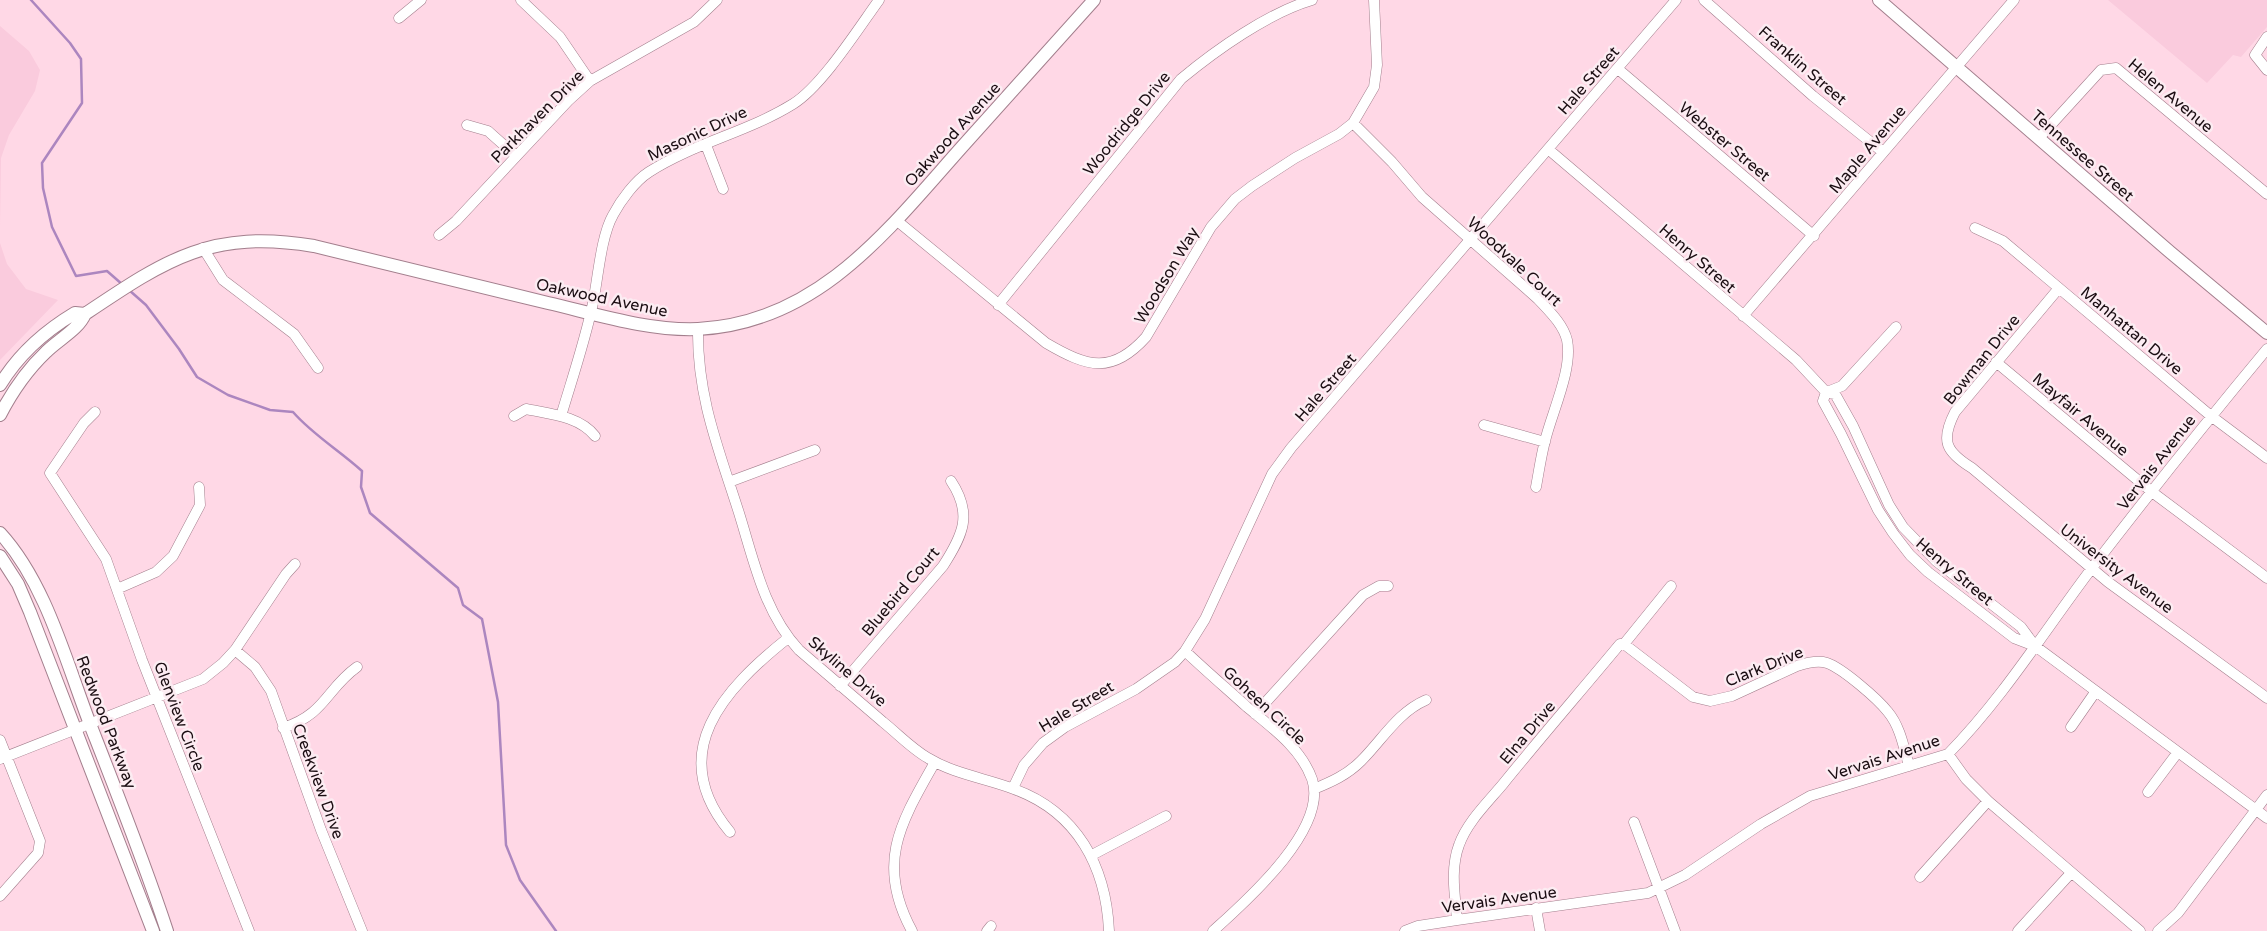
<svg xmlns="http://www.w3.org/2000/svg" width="2267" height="931" font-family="'Varela Round',sans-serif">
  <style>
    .built { fill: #facbdd }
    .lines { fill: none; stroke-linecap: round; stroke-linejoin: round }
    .stream { stroke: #ac86bf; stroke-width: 2.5 }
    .minor-casing { stroke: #a37f8d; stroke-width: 11 }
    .major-casing { stroke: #a37f8d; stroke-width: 14 }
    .minor { stroke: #fff; stroke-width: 10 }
    .major { stroke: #fff; stroke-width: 12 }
    .labels { text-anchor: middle; stroke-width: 5; stroke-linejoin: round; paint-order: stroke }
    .street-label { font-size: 16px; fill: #1a0d12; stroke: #fcecf2 }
  </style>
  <rect width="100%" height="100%" fill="#ffd8e6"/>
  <path class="built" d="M2108,0h159v27l-26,30 -8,-2 -26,28z
    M0,26l29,25 11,19 -5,21 -26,44 -8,23 -1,68z
    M0,243l7,21 19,25 32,11 -58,60z"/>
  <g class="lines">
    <path class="stream" d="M31,0l39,43 11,16 1,44 -40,60 1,25 9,39 24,49 31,-5 16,14
      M129,290l17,15 33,44 18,28 31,18 42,15 23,2c20,23 46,38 69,59l-1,16 9,26 88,75 5,17 19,14 16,83 8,143 14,35 36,51"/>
    <g class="minor-casing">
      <path id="minor" d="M521,0l39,37 30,44
        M1704,0l109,96 70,56
        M399,18l22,-18
        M2267,37l-12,18 12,15
        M1618,69l196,167
        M1353,123l39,39 30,35 116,102c11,12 25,25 29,41 6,29 -15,72 -22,101 -4,15 -6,30 -9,46
        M467,125l21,6 28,25
        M2039,138l62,-68 15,-2 151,126
        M706,145l17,44
        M1548,149l248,211 30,32 9,2 18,32 36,79 14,22 33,34 85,66 14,19
        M896,220l150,123c41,24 66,32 100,-6l65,-110 24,-28 17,-13 43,-28 44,-24 14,-11 21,-36 3,-22 -3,-65
        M1975,228l28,13 208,175 56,42
        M439,235l17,-14 112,-120 22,-20 104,-59 23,-22
        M203,248l20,32 71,54 24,34
        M2059,288l-104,124c-15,29 -9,40 17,56l136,114 159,116
        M998,305l183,-226c35,-29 87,-66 131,-79
        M1743,316l271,-316
        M698,329c-1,68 21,121 41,184 15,48 25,99 60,137 28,24 56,48 84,72 15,12 29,27 45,36 26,16 57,20 86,31 63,23 92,77 95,142
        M1996,362l156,130 115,86
        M1826,392l-3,9 18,33 37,76 15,23 17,22 18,17 86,66 21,8 232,172
        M1827,392l15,-6 54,-59
        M95,412l-11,11 -34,50 56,86 36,101 107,271
        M514,416l12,-7c24,5 53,7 69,27
        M561,416c11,-37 24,-75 32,-113 5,-25 8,-67 20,-88 8,-15 22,-34 36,-43 45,-29 99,-40 144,-68 29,-18 65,-75 86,-104
        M1484,425l61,17
        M729,482l86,-32
        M117,589l39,-17 17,-16 27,-51 -1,-18
        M1624,644l69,53 17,4 22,-5 65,-30c9,-3 21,-6 30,-3 15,5 51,36 61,49 12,14 16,36 21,54
        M235,650l20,17 16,24 50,139 41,101
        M1185,651c20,19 41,37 62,56 24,20 54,41 65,72 17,50 -67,123 -99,152
        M840,686l103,-120c20,-31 30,-52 8,-85
        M1255,714l108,-119 16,-9h9
        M2071,727l25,-36
        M283,728c43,-14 43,-39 74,-61
        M0,740l40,101 -2,12 -38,43
        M1948,754l18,25 22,22 152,130
        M0,759l203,-80 20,-16 12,-13 51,-76 9,-10
        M1013,788l11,-23 19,-22 22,-16 71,-38 39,-27 10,-11 20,-32 67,-145 19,-26 385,-448
        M1314,789c17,-7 33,-14 47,-28 21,-21 37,-49 65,-61
        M2148,792l30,-40
        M1634,822l41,109
        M730,832c-66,-79 -6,-143 58,-194
        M1092,855l74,-39
        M1920,877l68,-76
        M1536,908l4,23
        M1457,920c-2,-25 -7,-51 2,-75 8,-23 29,-43 44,-61 38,-47 78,-93 117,-140h4l47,-58
        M912,931c-37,-68 -11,-109 23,-169
        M987,931l4,-5
        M1405,931l13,-5 39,-6 191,-27 37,-18 76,-51 49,-28 138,-42c55,-56 97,-124 144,-186 57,-74 115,-147 175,-219
        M2018,931l53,-58
        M2158,931l20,-18 89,-118"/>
    </g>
    <g class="major-casing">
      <path id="major" d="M1879,0l291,252 97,81
        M0,385c18,-30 45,-54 75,-72l10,1
        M0,415c13,-25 26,-44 46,-63 13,-13 32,-22 39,-38 82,-55 126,-85 229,-68 78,19 156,38 234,57 48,11 100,28 150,26 120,-6 190,-99 263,-181 44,-49 89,-99 133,-148
        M0,533c46,50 66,129 90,191 27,69 54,137 77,207
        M0,556l18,28 12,28 123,319"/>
    </g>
    <use href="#minor" class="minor"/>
    <use href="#major" class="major"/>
  </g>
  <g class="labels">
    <g class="street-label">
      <text transform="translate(1803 65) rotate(41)" y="6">Franklin Street</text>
      <text transform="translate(1588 80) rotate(-49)" y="6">Hale Street</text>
      <text transform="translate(2171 95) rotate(40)" y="6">Helen Avenue</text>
      <text transform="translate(537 116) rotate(-45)" y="6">Parkhaven Drive</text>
      <text transform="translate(1126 123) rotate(-51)" y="6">Woodridge Drive</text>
      <text transform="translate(697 133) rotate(-25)" y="6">Masonic Drive</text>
      <text transform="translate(952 134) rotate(-48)" y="6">Oakwood Avenue</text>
      <text transform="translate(1725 141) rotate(40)" y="6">Webster Street</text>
      <text transform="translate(1867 149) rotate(-50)" y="6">Maple Avenue</text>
      <text transform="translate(2083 155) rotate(41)" y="6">Tennessee Street</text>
      <text transform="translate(1698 258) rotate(41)" y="6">Henry Street</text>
      <text transform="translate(1515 261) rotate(43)" y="6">Woodvale Court</text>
      <text transform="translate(1166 275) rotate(-59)" y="6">Woodson Way</text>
      <text transform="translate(602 297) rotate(12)" y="6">Oakwood Avenue</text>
      <text transform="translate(2132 330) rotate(40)" y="6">Manhattan Drive</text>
      <text transform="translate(1981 359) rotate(-51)" y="6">Bowman Drive</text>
      <text transform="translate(1325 387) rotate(-49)" y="6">Hale Street</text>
      <text transform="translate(2081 414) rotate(40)" y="6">Mayfair Avenue</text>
      <text transform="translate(2156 462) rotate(-52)" y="6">Vervais Avenue</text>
      <text transform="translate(2117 568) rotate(37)" y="6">University Avenue</text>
      <text transform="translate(1955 571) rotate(40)" y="6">Henry Street</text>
      <text transform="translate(900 591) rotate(-50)" y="6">Bluebird Court</text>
      <text transform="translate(1764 666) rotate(-22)" y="6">Clark Drive</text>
      <text transform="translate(848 671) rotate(41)" y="6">Skyline Drive</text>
      <text transform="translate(1265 705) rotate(43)" y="6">Goheen Circle</text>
      <text transform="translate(1076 706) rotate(-31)" y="6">Hale Street</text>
      <text transform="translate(180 716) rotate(69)" y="6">Glenview Circle</text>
      <text transform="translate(107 722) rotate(69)" y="6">Redwood Parkway</text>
      <text transform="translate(1527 732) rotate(-50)" y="6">Elna Drive</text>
      <text transform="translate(1884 757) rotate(-18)" y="6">Vervais Avenue</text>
      <text transform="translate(319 781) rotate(70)" y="6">Creekview Drive</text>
      <text transform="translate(1499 899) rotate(-8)" y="6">Vervais Avenue</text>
    </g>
  </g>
</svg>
